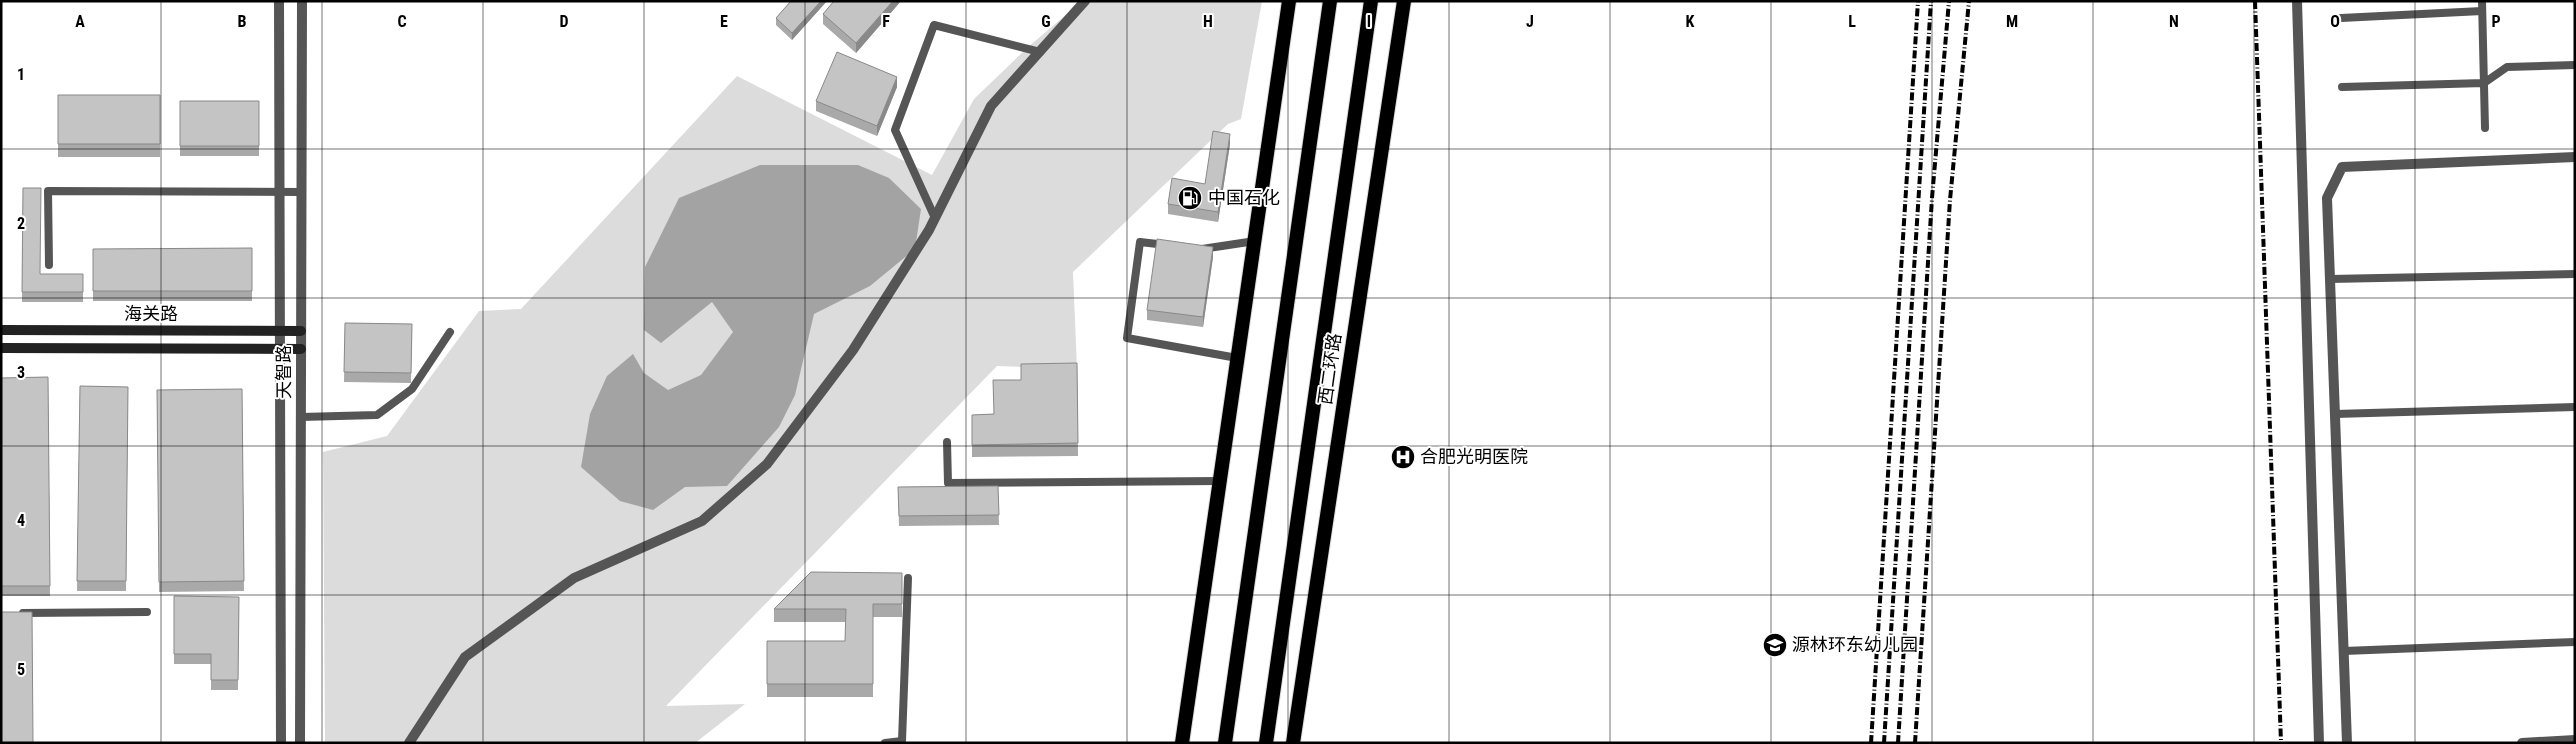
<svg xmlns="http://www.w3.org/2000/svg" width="2576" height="744" font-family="'Roboto Condensed','Noto Sans SC',sans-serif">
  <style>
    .green { fill: #dcdcdc }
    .water { fill: #a3a3a3 }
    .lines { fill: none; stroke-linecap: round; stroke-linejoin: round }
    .trunk-casing { stroke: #dbdbdb; stroke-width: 16 }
    .service { stroke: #555; stroke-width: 8 }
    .pedestrian { stroke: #555; stroke-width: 10 }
    .minor { stroke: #555; stroke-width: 10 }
    .tertiary { stroke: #555; stroke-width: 10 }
    .secondary { stroke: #222; stroke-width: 10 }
    .trunk { stroke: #000; stroke-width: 14 }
    .rail { stroke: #000; stroke-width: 4; stroke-dasharray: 8 2.5 1 2.5; stroke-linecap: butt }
    .wall { fill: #a9a9a9 }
    .shaded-wall { fill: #898989 }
    .building { fill: #c4c4c4; stroke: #898989 }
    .grid { fill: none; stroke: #000; stroke-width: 1; stroke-opacity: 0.55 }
    .labels { text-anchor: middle; stroke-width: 4; stroke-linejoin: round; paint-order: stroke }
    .poi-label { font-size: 18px; fill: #000; stroke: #fff; text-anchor: start }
    .street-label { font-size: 18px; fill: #000; stroke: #fff }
    .grid-label { font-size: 16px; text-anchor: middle; font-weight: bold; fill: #000; stroke: #fff; stroke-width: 4; stroke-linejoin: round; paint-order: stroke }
  </style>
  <rect width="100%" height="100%" fill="#fff"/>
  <path class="green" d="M1082,1h180l-21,118 -13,5 -155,148 4,97 -80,-3 -331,340 79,-2 -50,39h-370l-2,-291 64,-16 92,-125 42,-2 216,-233 195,99 42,-76 53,-51z"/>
  <path class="water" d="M760,165h98l31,13 32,31 -6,40 -45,37 -56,28 -19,81 -16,32 -52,59 -42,1 -32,23 -33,-9 -39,-34 9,-53 17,-38 26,-22 11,19 24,17 33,-15 32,-43 -21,-30 -51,41 -17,-13 1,-63 34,-69z"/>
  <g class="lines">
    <g class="trunk-casing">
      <path id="trunk" d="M1182,743l107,-742
        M1225,743l105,-742
        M1266,743l105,-742
        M1293,743l111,-742"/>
    </g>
    <path class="service" d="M2482,1l3,127
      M2341,18l141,-7
      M2342,87l142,-4 23,-16 68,-2
      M935,218l-40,-88 39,-105 106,27
      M1166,245l-26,-3 -13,96 110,20
      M1202,249l53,-8
      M49,265l-1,-74 253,1
      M2330,279l245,-5
      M2335,414l240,-7
      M301,417l76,-2 35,-26 38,-57
      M947,442l1,41 272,-2
      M23,613l124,-1
      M2344,651l231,-9
      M885,743l17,-2 6,-163"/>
    <path class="pedestrian" d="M2297,1l22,742"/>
    <path class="minor" d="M409,743l56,-86 109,-79 128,-57 65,-57 86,-114 76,-120 62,-124 94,-105
      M2347,743l-20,-545 15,-31 233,-10
      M2522,743l53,-3"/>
    <path class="tertiary" d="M279,1l2,742
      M300,743l2,-742"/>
    <path class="secondary" d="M1,330l300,1
      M1,348l300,1"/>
    <use href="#trunk" class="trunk"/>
    <path class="rail" d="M2255,1l26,742
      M1871,743l47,-742
      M1884,743l47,-742
      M1898,743l34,-545 17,-197
      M1915,743l35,-543 19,-199"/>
  </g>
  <path class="wall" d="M791,1h36l-35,39 -16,-15v-7z
    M834,1h67l-45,52 -33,-29v-10z
    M897,87l-20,49 -61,-25v-10z
    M58,95h102v62h-102z
    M180,101h79v55h-79z
    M1230,144l-12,78 -50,-8v-10l37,-20z
    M23,188l17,86h43v28h-61z
    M252,248v53h-159v-52z
    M1213,257l-10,70 -56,-7v-10z
    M345,323l67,1 -1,59 -67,-1z
    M1077,363l1,93 -106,1v-42l22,-1z
    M48,377l2,219h-49v-218z
    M80,386l48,1 -2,204h-49z
    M242,389l2,202 -85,1 -2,-202z
    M998,486l1,39 -100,1 -1,-39z
    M902,573v44h-29v80h-106v-56h78l1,-19h-72v-13z
    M174,596l65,1 -1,93h-27v-26h-37z"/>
  <path class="shaded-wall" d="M821,1h6l-35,39v-7z
    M893,1h8l-45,52v-10z
    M897,77v10l-20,49v-10z
    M1230,134v10l-12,78v-10z
    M1213,247v10l-10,70v-10z"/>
  <path class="building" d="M791,1h30l-29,32 -16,-15z
    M834,1h59l-37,42 -33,-29z
    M837,52l60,25 -20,49 -61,-25z
    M58,95h102v49h-102z
    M180,101h79v45h-79z
    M1213,131l17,3 -12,78 -50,-8 4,-26 33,6z
    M23,188h18l-1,86h43v18h-61z
    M1157,239l56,8 -10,70 -56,-7z
    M252,248v43h-159v-42z
    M345,323l67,1 -1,49 -67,-1z
    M1077,363l1,80 -106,2v-30l22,-1 -1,-34h28v-16z
    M48,377l2,209h-49v-208z
    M80,386l48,1 -2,194h-49z
    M242,389l2,192 -85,1 -2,-192z
    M998,486l1,29 -100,1 -1,-29z
    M811,572l91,1v31h-29v80h-106v-43h78l1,-32h-72z
    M174,596l65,1 -1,83h-27v-26h-37z
    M1,612h31l1,131h-32z"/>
  <path class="grid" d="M161,1v742M322,1v742M483,1v742M644,1v742M805,1v742M966,1v742M1127,1v742M1288,1v742M1449,1v742M1610,1v742M1771,1v742M1932,1v742M2093,1v742M2254,1v742M2415,1v742M1,149h2574M1,298h2574M1,446h2574M1,595h2574"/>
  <defs>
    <g id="fuel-disc" transform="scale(1.25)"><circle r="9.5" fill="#000" stroke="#fff"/><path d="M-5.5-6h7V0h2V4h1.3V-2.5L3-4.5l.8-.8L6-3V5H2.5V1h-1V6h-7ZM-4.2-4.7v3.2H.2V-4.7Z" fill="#fff"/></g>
    <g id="hospital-disc" transform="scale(1.25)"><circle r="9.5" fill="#000" stroke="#fff"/><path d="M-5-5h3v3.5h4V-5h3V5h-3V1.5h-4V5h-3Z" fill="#fff"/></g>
    <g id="school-disc" transform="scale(1.25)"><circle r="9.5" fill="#000" stroke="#fff"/><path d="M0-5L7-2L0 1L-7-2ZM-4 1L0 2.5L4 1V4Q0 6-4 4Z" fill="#fff"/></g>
  </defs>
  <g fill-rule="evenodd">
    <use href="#fuel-disc" x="1190" y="198"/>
    <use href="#hospital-disc" x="1403" y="457"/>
    <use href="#school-disc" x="1775" y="645"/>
  </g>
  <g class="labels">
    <g class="poi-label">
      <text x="1208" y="204">中国石化</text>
      <text x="1420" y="463">合肥光明医院</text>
      <text x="1792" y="651">源林环东幼儿园</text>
    </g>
    <g class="street-label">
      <text x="151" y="320">海关路</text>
      <text transform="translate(1330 369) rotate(-82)" y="6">西二环路</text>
      <text transform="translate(284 372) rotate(-90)" y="6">天智路</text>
    </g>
  </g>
  <g class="grid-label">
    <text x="80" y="27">A</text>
    <text x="242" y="27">B</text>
    <text x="402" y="27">C</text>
    <text x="564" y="27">D</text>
    <text x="724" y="27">E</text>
    <text x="886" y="27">F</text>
    <text x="1046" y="27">G</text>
    <text x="1208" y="27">H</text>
    <text x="1369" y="27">I</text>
    <text x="1530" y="27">J</text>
    <text x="1690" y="27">K</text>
    <text x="1852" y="27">L</text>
    <text x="2012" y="27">M</text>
    <text x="2174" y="27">N</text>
    <text x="2335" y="27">O</text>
    <text x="2496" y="27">P</text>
    <text x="21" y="80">1</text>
    <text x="21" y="229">2</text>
    <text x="21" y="378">3</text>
    <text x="21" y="526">4</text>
    <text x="21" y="675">5</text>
  </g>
  <rect width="2576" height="744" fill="none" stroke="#000000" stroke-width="5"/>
</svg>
